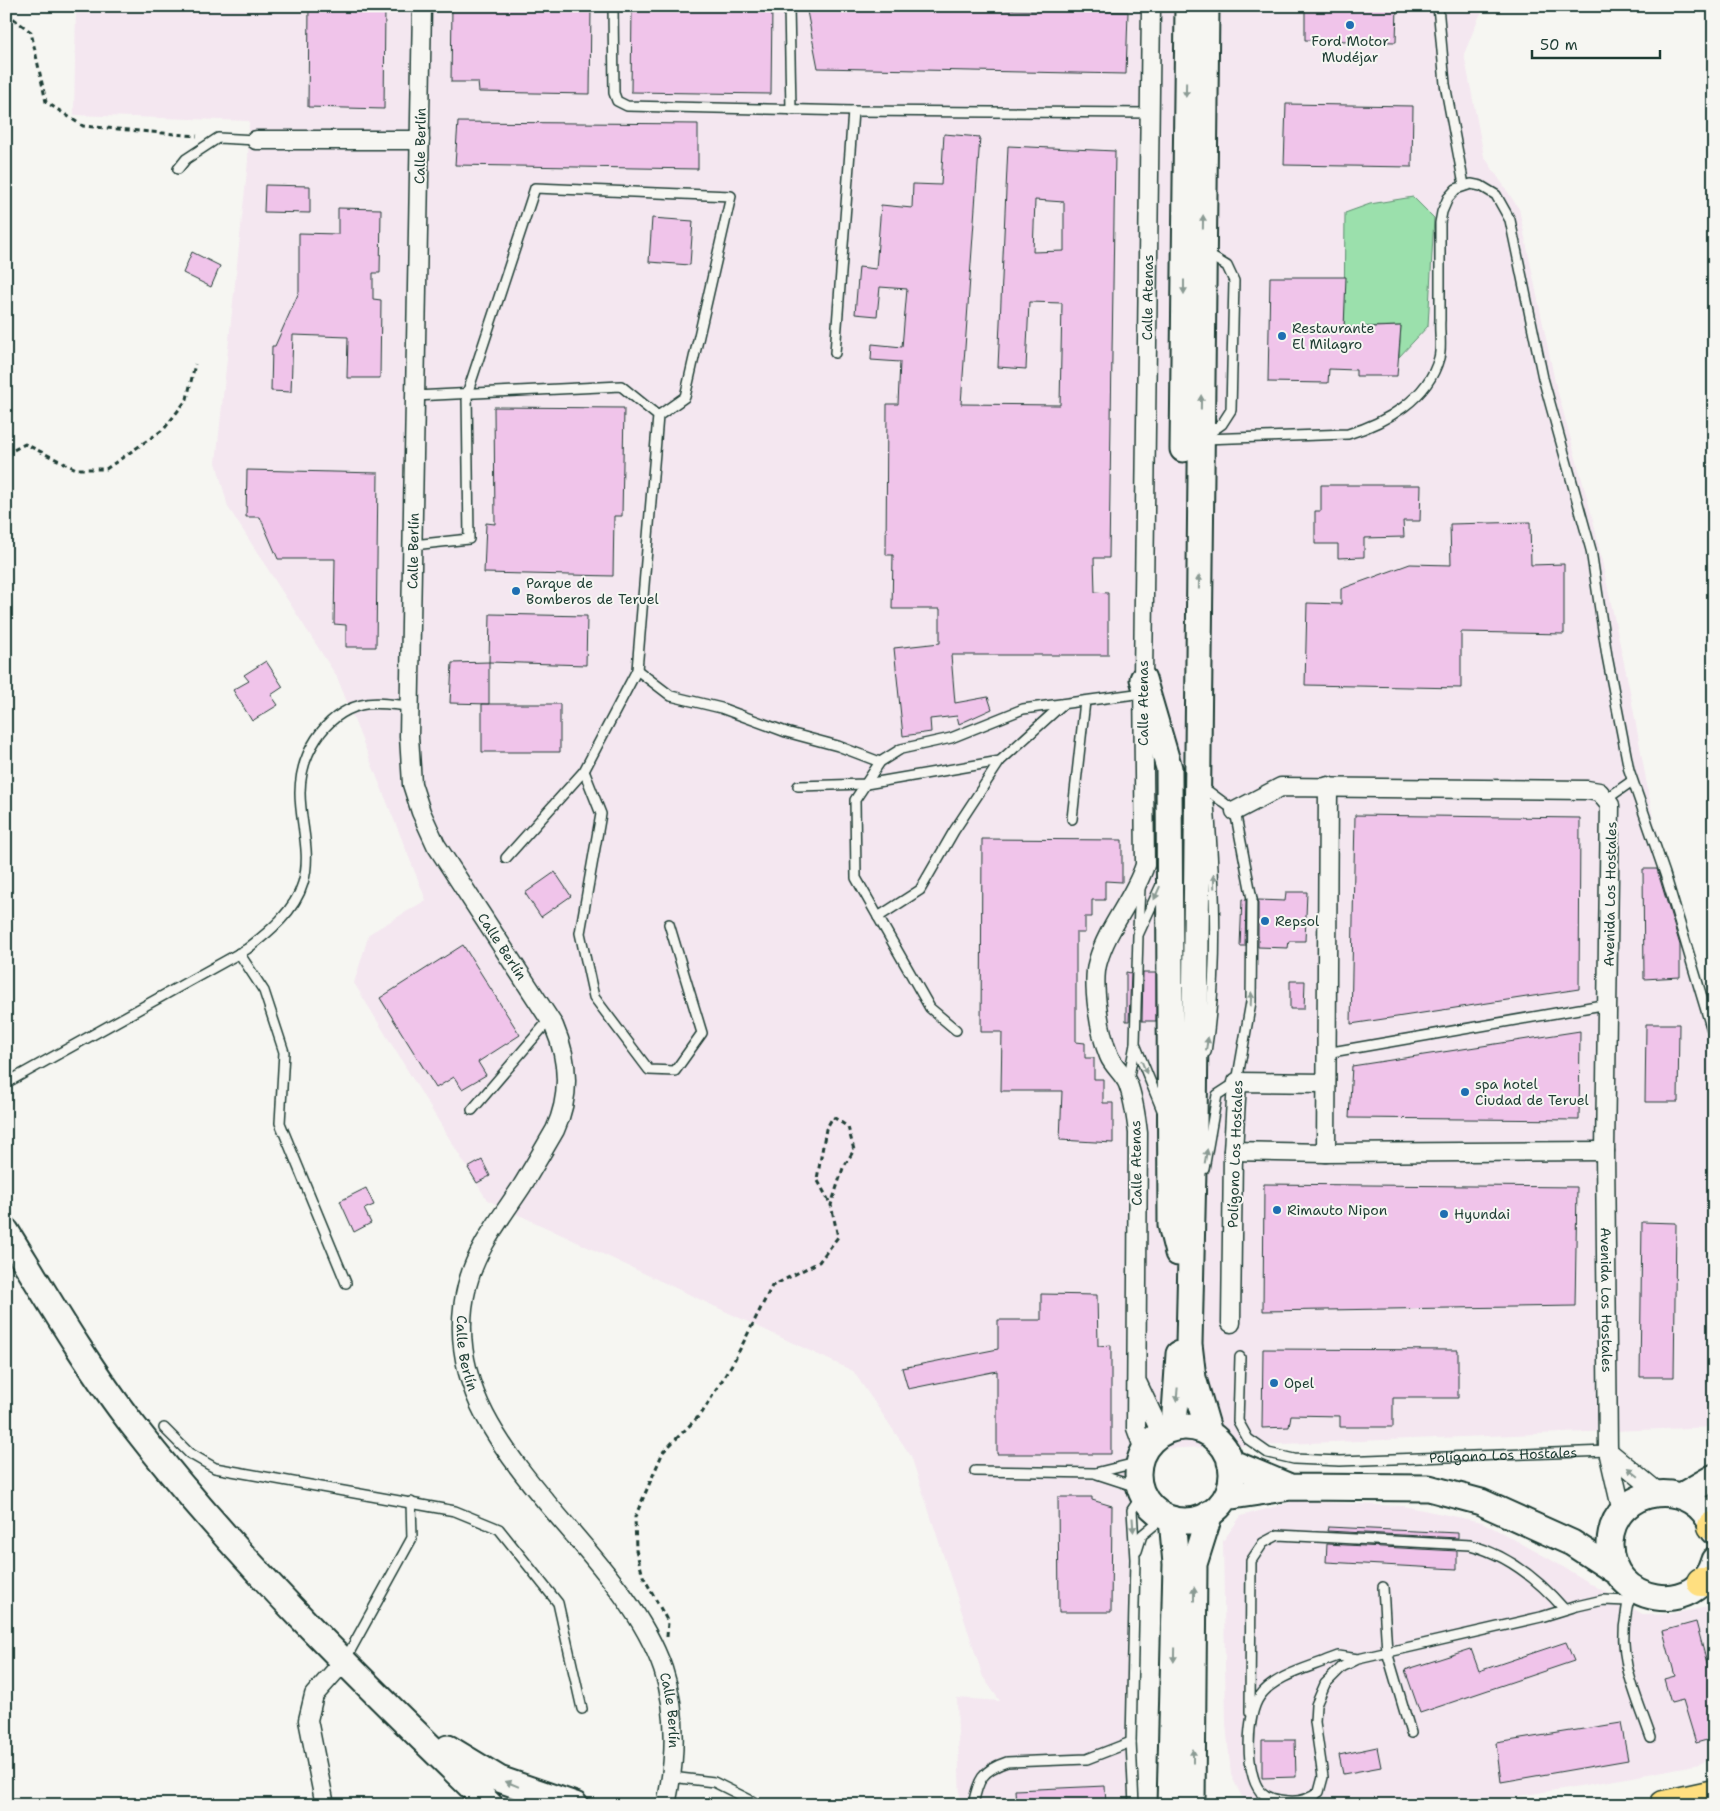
<svg xmlns="http://www.w3.org/2000/svg" width="1720" height="1811" font-family="'Shantell Sans',sans-serif">
  <style>
    .built { fill: #f4e7f0 }
    .green { fill: #9be0ac; stroke: #5d8e70 }
    .building { fill: #f0c4ea; stroke: #1f3d34; fill-rule: evenodd }
    .lines { fill: none; stroke-linecap: round; stroke-linejoin: round }
    .lane-casing { stroke: #1f3d34; stroke-width: 12 }
    .street-casing { stroke: #1f3d34; stroke-width: 21 }
    .secondary-casing { stroke: #1f3d34; stroke-width: 29 }
    .highway-casing { stroke: #1f3d34; stroke-width: 31 }
    .path { stroke: #1f3d34; stroke-width: 3; stroke-dasharray: 5 4; stroke-linecap: butt }
    .lane { stroke: #f6f6f2; stroke-width: 9 }
    .street { stroke: #f6f6f2; stroke-width: 18 }
    .secondary { stroke: #f6f6f2; stroke-width: 25 }
    .highway { stroke: #ffdf80; stroke-width: 28 }
    .oneway { fill: #8a9a93 }
    .poi-dot { fill: #1f6fb2; stroke: #f6f6f2; stroke-width: 2 }
    .labels { text-anchor: middle; stroke-width: 4; stroke-linejoin: round; paint-order: stroke }
    .poi-label { font-size: 14px; fill: #1f3d34; stroke: #f6f6f2; text-anchor: start }
    .street-label { font-size: 14px; fill: #1f3d34; stroke: #f6f6f2 }
  </style>
  <rect width="100%" height="100%" fill="#f6f6f2"/>
  <filter id="ink" filterUnits="userSpaceOnUse"><feTurbulence type="fractalNoise" baseFrequency=".02" numOctaves="2"/><feDisplacementMap in="SourceGraphic" scale="10" xChannelSelector="R" yChannelSelector="G"/><feConvolveMatrix kernelMatrix="1 2 1 2 8 2 1 2 1" color-interpolation-filters="sRGB"/></filter>
  <g filter="url(#ink)">
    <path class="built" d="M76,6h1410l-7,11 -15,37 20,102 35,53 36,173 38,138 36,166 24,132 61,202v407l-583,23 5,330 6,25h-182l-3,-107 43,3 -17,-24 -72,-221 -58,-85 -366,-171 -133,-217 15,-49 57,-34 -89,-223 -109,-170 -12,-45 32,-301 1,-40 -175,-6z
      M1295,1501l108,5 79,16 66,36 96,57 25,-1 45,-8v152l-15,6 -66,13 -168,28h-219l-15,-30 -5,-51 -3,-183 18,-25z"/>
    <path class="green" d="M1413,197l21,21 -6,108 -29,31 2,-31 -57,1 1,-114 25,-9z"/>
    <path class="building" d="M309,6h76l-1,103 -76,-2z
      M452,6h139l-1,88 -111,-2 -1,-10h-27z
      M632,6h140l-1,88 -140,-2z
      M806,6l322,6 -2,62 -308,-6z
      M1305,6h92l-1,36 -91,-2z
      M1286,104l127,2 -1,61 -128,-2z
      M458,122l240,2v45l-243,-4z
      M944,134l36,3 -19,267 99,1 2,-102 -33,-1 -3,67 -28,-2 10,-221 107,5 -6,407h-15l1,34 13,1v62h-157l4,48 33,-6 4,12 -33,15 -2,-8 -27,3 1,13 -28,4 -9,-88 46,-5v-34h-48l1,-54h-7l1,-151h11l2,-42 -29,-2 1,-16 30,3 5,-58 -27,-2 -3,29 -22,-2 4,-47 17,2 5,-64 31,3 1,-24 28,1zM1035,200l29,2v49l-31,1z
      M265,185l45,1v27l-46,-1z
      M338,208l43,1 -1,64h-7v26l8,1 -1,78h-33l1,-41 -55,-2 -2,57 -20,-1 1,-45h3l24,-54v-59l39,1z
      M652,218l41,3 -3,44 -41,-3z
      M192,252l28,14 -9,21 -28,-14z
      M1270,277h76l-2,51 57,-2 -4,50h-41v-6l-27,-1 -1,14 -60,-1z
      M494,407l130,1 -2,108h-8l-1,60 -129,-3 2,-50 9,1z
      M247,470l131,3 -2,174h-30v-22l-12,-1 1,-65h-57l-18,-42h-14z
      M1321,485h100l-1,36h-17l1,16 -40,1v19l-26,1v-14h-23v-33h6z
      M1530,522l1,43 33,-1v70l-103,-2v56l-156,-3 2,-82 34,1v-15l69,-25 41,1 -1,-41z
      M490,614l97,2 -1,49 -97,-3z
      M266,661l17,26 -12,8 7,10 -26,16 -19,-31 16,-9 -5,-6z
      M489,662v42l-39,-1 2,-40z
      M482,704h78v48h-78z
      M1355,815l225,3 -1,171 -228,35z
      M982,839l140,1v42l-17,-1v19h-13v17h-7v16h-9v109l9,1v15h9v21h9v24h10v40l-53,-3 2,-49h-61l1,-59h-21z
      M1643,869h14l2,7 21,69v32l-36,2z
      M555,872l16,24 -30,21 -16,-24z
      M1286,892h21l-2,49h-16l-1,7 -30,-1v-47l27,1z
      M1242,899l4,1 -1,46h-5z
      M463,945l57,90 -42,27 8,13 -24,14 -8,-12 -18,11 -56,-90z
      M1126,972l5,1 -2,48h-3z
      M1143,973h13v48h-14z
      M1290,981h15l-1,28h-14z
      M1646,1024h33l-1,78h-33z
      M1580,1031l-1,89 -230,-2 3,-52z
      M482,1160l8,16 -13,7 -9,-15z
      M1264,1184l313,3 -2,119 -312,5z
      M366,1188l8,17 -10,4 7,14 -17,9 -14,-31z
      M1642,1222l34,1 -2,154h-34z
      M1041,1294l56,1 1,51 13,-1v109h-114v-83l-89,18 -6,-21 96,-19v-29h43z
      M1263,1349l195,1v48h-65v29h-53v-11l-49,-1 -2,12 -27,1z
      M1058,1497h34v3l20,6 -1,106h-52z
      M1328,1527l130,6v5l-131,-7z
      M1327,1544l130,7v18l-131,-7z
      M1696,1622l12,45 6,-2v73l-18,5 -13,-43 -12,3 -7,-24 11,-3 -12,-45z
      M1566,1642l8,19 -154,52 -15,-43 66,-21 8,22z
      M1621,1723l7,37 -127,22 -5,-39z
      M1262,1740h33l1,37 -34,1z
      M1377,1747l4,20 -38,7 -4,-19z
      M1105,1786l1,19h-90l-1,-15z"/>
    <g class="lines">
      <g class="lane-casing">
        <g id="lane">
          <path d="M613,6l1,87 3,8 10,5 226,5 297,2"/>
          <path d="M789,6l2,104"/>
          <path d="M1438,6l7,78 19,101"/>
          <path d="M178,169l8,-10 32,-21 38,2"/>
          <path d="M835,353l18,-242"/>
          <path d="M415,396l206,-10 37,30 -21,254 -53,101 -78,87"/>
          <path d="M1205,436l17,-12 9,-14 3,-129 -7,-15 -20,-12"/>
          <path d="M1203,439l145,-5c37,-11 80,-35 91,-76 3,-11 0,-26 1,-38 0,-32 0,-64 0,-97l2,-11 6,-14 8,-9 15,-5 10,2 15,9 14,25 33,158 48,172 16,106 22,114 36,104 49,163"/>
          <path d="M413,545l56,-6 -2,-145 68,-206 196,8 -46,201 -27,19"/>
          <path d="M637,670l34,26 50,12 65,24 52,14 42,16"/>
          <path d="M584,771l17,43 -21,119 14,64 55,73 26,1 27,-38 -33,-109"/>
          <path d="M798,786l68,-2 134,-23 63,-57"/>
          <path d="M1605,800l27,-19"/>
          <path d="M1072,819l13,-118"/>
          <path d="M878,917l42,-27 34,-59 46,-70"/>
          <path d="M1138,930l2,-42"/>
          <path d="M239,953l25,38 20,61 -4,71 66,160"/>
          <path d="M956,1030l-26,-22 -74,-130 -1,-78 25,-38 21,-13 50,-11 72,-29 120,-16"/>
          <path d="M1206,1052c13,-82 9,-166 3,-249"/>
          <path d="M1326,1053l282,-49"/>
          <path d="M1128,1081l7,-37"/>
          <path d="M6,1083l241,-134c22,-17 48,-38 56,-66 9,-30 -3,-60 -3,-90 0,-37 23,-78 61,-88 15,-4 33,0 49,1"/>
          <path d="M472,1110l78,-91"/>
          <path d="M1162,1110l-27,-66 3,-109 24,-52"/>
          <path d="M1204,1169l13,-74 20,-13 14,-80 1,-103 -17,-88 -27,-20"/>
          <path id="s1" d="M1240,1357l-2,64 10,18 20,14 26,6 46,2 268,-10"/>
          <path d="M164,1428l25,25 26,15 240,43 44,18 59,74 24,106"/>
          <path d="M975,1471l120,2 45,-11"/>
          <path d="M1097,1474l43,14"/>
          <path d="M1137,1551l5,-16 23,-19"/>
          <path d="M1383,1587l4,65 24,81"/>
          <path d="M1632,1597c-5,5 -5,11 -6,18 -9,43 11,82 25,123"/>
          <path d="M1358,1659l-20,-3 -8,3c-22,9 -56,17 -70,37 -14,18 -15,77 0,95 8,8 17,9 28,10 12,1 22,-2 31,-9l4,-15 -8,-55 1,-17 9,-21 17,-17 16,-8 183,-42 36,-11 26,-6 25,1"/>
          <path d="M345,1660l67,-122 -1,-36"/>
          <path d="M1250,1712l1,-151 12,-18 15,-8 192,10c38,10 69,35 94,64"/>
          <path d="M671,1777l43,5 46,23"/>
          <path d="M973,1805c5,-25 9,-35 34,-43l80,-3 44,-17"/>
          <path d="M1134,1805l-3,-63 4,-183 -3,-49 11,-16"/>
        </g>
      </g>
      <g class="street-casing">
        <g id="street">
          <path id="s2" d="M422,6l-13,730 3,48 9,28 15,33 118,181c15,35 17,69 1,104 -11,19 -22,38 -33,56 -21,32 -46,63 -55,100 -39,156 150,250 196,383 15,45 13,90 3,136"/>
          <path d="M256,140h164"/>
          <path id="s3" d="M1235,811l46,-24 306,3 12,2 11,13 -5,346 3,300 14,61"/>
          <path d="M1233,1151l93,2 279,-2"/>
          <path d="M1326,1153l2,-367"/>
          <path d="M1231,1323l2,-172 4,-69 89,1"/>
          <path d="M1138,1384l23,49"/>
          <path id="s4" d="M1144,1450l-8,-22 2,-295c-2,-17 -4,-33 -10,-49 -4,-10 -15,-18 -19,-28 -9,-21 -18,-73 -11,-95 10,-35 36,-62 47,-96l-2,-186 8,-673"/>
          <path d="M1608,1451l51,42"/>
          <path d="M325,1805l-17,-85 6,-25 31,-35"/>
        </g>
      </g>
      <g class="secondary-casing">
        <path id="secondary" d="M1206,6l-12,1120 -5,218 4,34 16,55
          M1183,449l5,-443
          M1143,679l26,89 2,457 7,28
          M6,1231c39,63 81,135 126,193 106,137 234,261 358,381
          M1174,1427l5,-73
          M1138 1474a47 47 0 1 1 94 0a47 47 0 1 1-94 0Z
          M1230,1462l60,25
          M1681,1496l33,-19
          M1226,1497l65,-10 138,1 52,14 91,41 46,30
          M1714,1531c-17,-56 -102,-47 -104,12 -1,62 88,76 104,17
          M448,1748l51,31 76,26
          M1170,1805l6,-241 -4,-45
          M1192,1805l2,-241 16,-51"/>
      </g>
      <g class="highway-casing">
        <path id="highway" d="M1712,1526l2,1
          M1701,1582h13
          M1664,1805l50,-11"/>
      </g>
      <path class="path" d="M6,13l25,19 15,70 37,24 114,10
        M6,454l19,-10 51,25h30l58,-40 23,-30 8,-35
        M667,1637l1,-15 -25,-46 -7,-26 -1,-33 28,-65 39,-39 32,-52 38,-75 47,-24 19,-25 -7,-32 12,-37 11,-18 -6,-23 -15,-10 -7,12 -9,50 14,26"/>
      <use href="#lane" class="lane"/>
      <use href="#street" class="street"/>
      <use href="#secondary" class="secondary"/>
      <use href="#highway" class="highway"/>
    </g>
    <defs><path id="oneway-solid" d="M-6-.8H1V-3.2L6.5 0L1 3.2V.8H-6Z" transform="scale(1.25)"/></defs>
    <g class="oneway">
      <use href="#oneway-solid" transform="translate(1186 90) rotate(91)"/>
      <use href="#oneway-solid" transform="translate(1203 222) rotate(-89)"/>
      <use href="#oneway-solid" transform="translate(1184 287) rotate(90)"/>
      <use href="#oneway-solid" transform="translate(1201 402) rotate(-89)"/>
      <use href="#oneway-solid" transform="translate(1199 582) rotate(-89)"/>
      <use href="#oneway-solid" transform="translate(1214 881) rotate(-92)"/>
      <use href="#oneway-solid" transform="translate(1157 893) rotate(114)"/>
      <use href="#oneway-solid" transform="translate(1251 999) rotate(-87)"/>
      <use href="#oneway-solid" transform="translate(1207 1044) rotate(-81)"/>
      <use href="#oneway-solid" transform="translate(1144 1067) rotate(68)"/>
      <use href="#oneway-solid" transform="translate(1206 1156) rotate(-80)"/>
      <use href="#oneway-solid" transform="translate(1177 1395) rotate(95)"/>
      <use href="#oneway-solid" transform="translate(1633 1472) rotate(-141)"/>
      <use href="#oneway-solid" transform="translate(1133 1525) rotate(86)"/>
      <use href="#oneway-solid" transform="translate(1194 1594) rotate(-90)"/>
      <use href="#oneway-solid" transform="translate(1174 1655) rotate(91)"/>
      <use href="#oneway-solid" transform="translate(1193 1756) rotate(-90)"/>
      <use href="#oneway-solid" transform="translate(512 1784) rotate(-158)"/>
    </g>
  </g>
  <g class="poi-dot">
    <circle cx="1350" cy="25" r="5"/>
    <circle cx="1282" cy="336" r="5"/>
    <circle cx="516" cy="591" r="5"/>
    <circle cx="1265" cy="921" r="5"/>
    <circle cx="1465" cy="1092" r="5"/>
    <circle cx="1277" cy="1210" r="5"/>
    <circle cx="1444" cy="1214" r="5"/>
    <circle cx="1274" cy="1383" r="5"/>
  </g>
  <g class="labels">
    <g class="poi-label">
      <text x="1350" y="46" text-anchor="middle">Ford Motor<tspan x="1350" dy="16">Mudéjar</tspan></text>
      <text x="1292" y="333">Restaurante<tspan x="1292" dy="16">El Milagro</tspan></text>
      <text x="526" y="588">Parque de<tspan x="526" dy="16">Bomberos de Teruel</tspan></text>
      <text x="1275" y="926">Repsol</text>
      <text x="1475" y="1089">spa hotel<tspan x="1475" dy="16">Ciudad de Teruel</tspan></text>
      <text x="1287" y="1215">Rimauto Nipon</text>
      <text x="1454" y="1219">Hyundai</text>
      <text x="1284" y="1388">Opel</text>
    </g>
    <g class="street-label">
      <text transform="translate(420 146) rotate(-89)" y="5">Calle Berlín</text>
      <text dy="5" stroke="none"><textPath href="#s4" startOffset="1174">Calle Atenas</textPath></text>
      <text transform="translate(413 551) rotate(-89)" y="5">Calle Berlín</text>
      <text transform="translate(1143 703) rotate(-90)" y="5">Calle Atenas</text>
      <text transform="translate(1610 894) rotate(-89)" y="5">Avenida Los Hostales</text>
      <text dy="5" stroke="none"><textPath href="#s2" startOffset="965">Calle Berlín</textPath></text>
      <text transform="translate(1235 1154) rotate(-88)" y="5">Polígono Los Hostales</text>
      <text transform="translate(1136 1163) rotate(-91)" y="5">Calle Atenas</text>
      <text dy="5" stroke="none"><textPath href="#s3" startOffset="882">Avenida Los Hostales</textPath></text>
      <text dy="5" stroke="none"><textPath href="#s2" startOffset="1415">Calle Berlín</textPath></text>
      <text dy="5" stroke="none"><textPath href="#s1" startOffset="345">Polígono Los Hostales</textPath></text>
      <text dy="5" stroke="none"><textPath href="#s2" startOffset="1834">Calle Berlín</textPath></text>
    </g>
  </g>
  <rect width="1720" height="1811" fill="none" stroke="#f6f6f2" stroke-width="25"/>
  <rect x="12" y="12" width="1695" height="1786" fill="none" stroke="#1f3d34" stroke-width="2" filter="url(#ink)"/>
  <path d="M1532 50v8h128v-8" fill="none" stroke="#1f3d34" stroke-width="2.5"/>
  <text x="1540" y="50" font-size="15" fill="#1f3d34" stroke="#f6f6f2" stroke-width="4" paint-order="stroke">50 m</text>
</svg>
